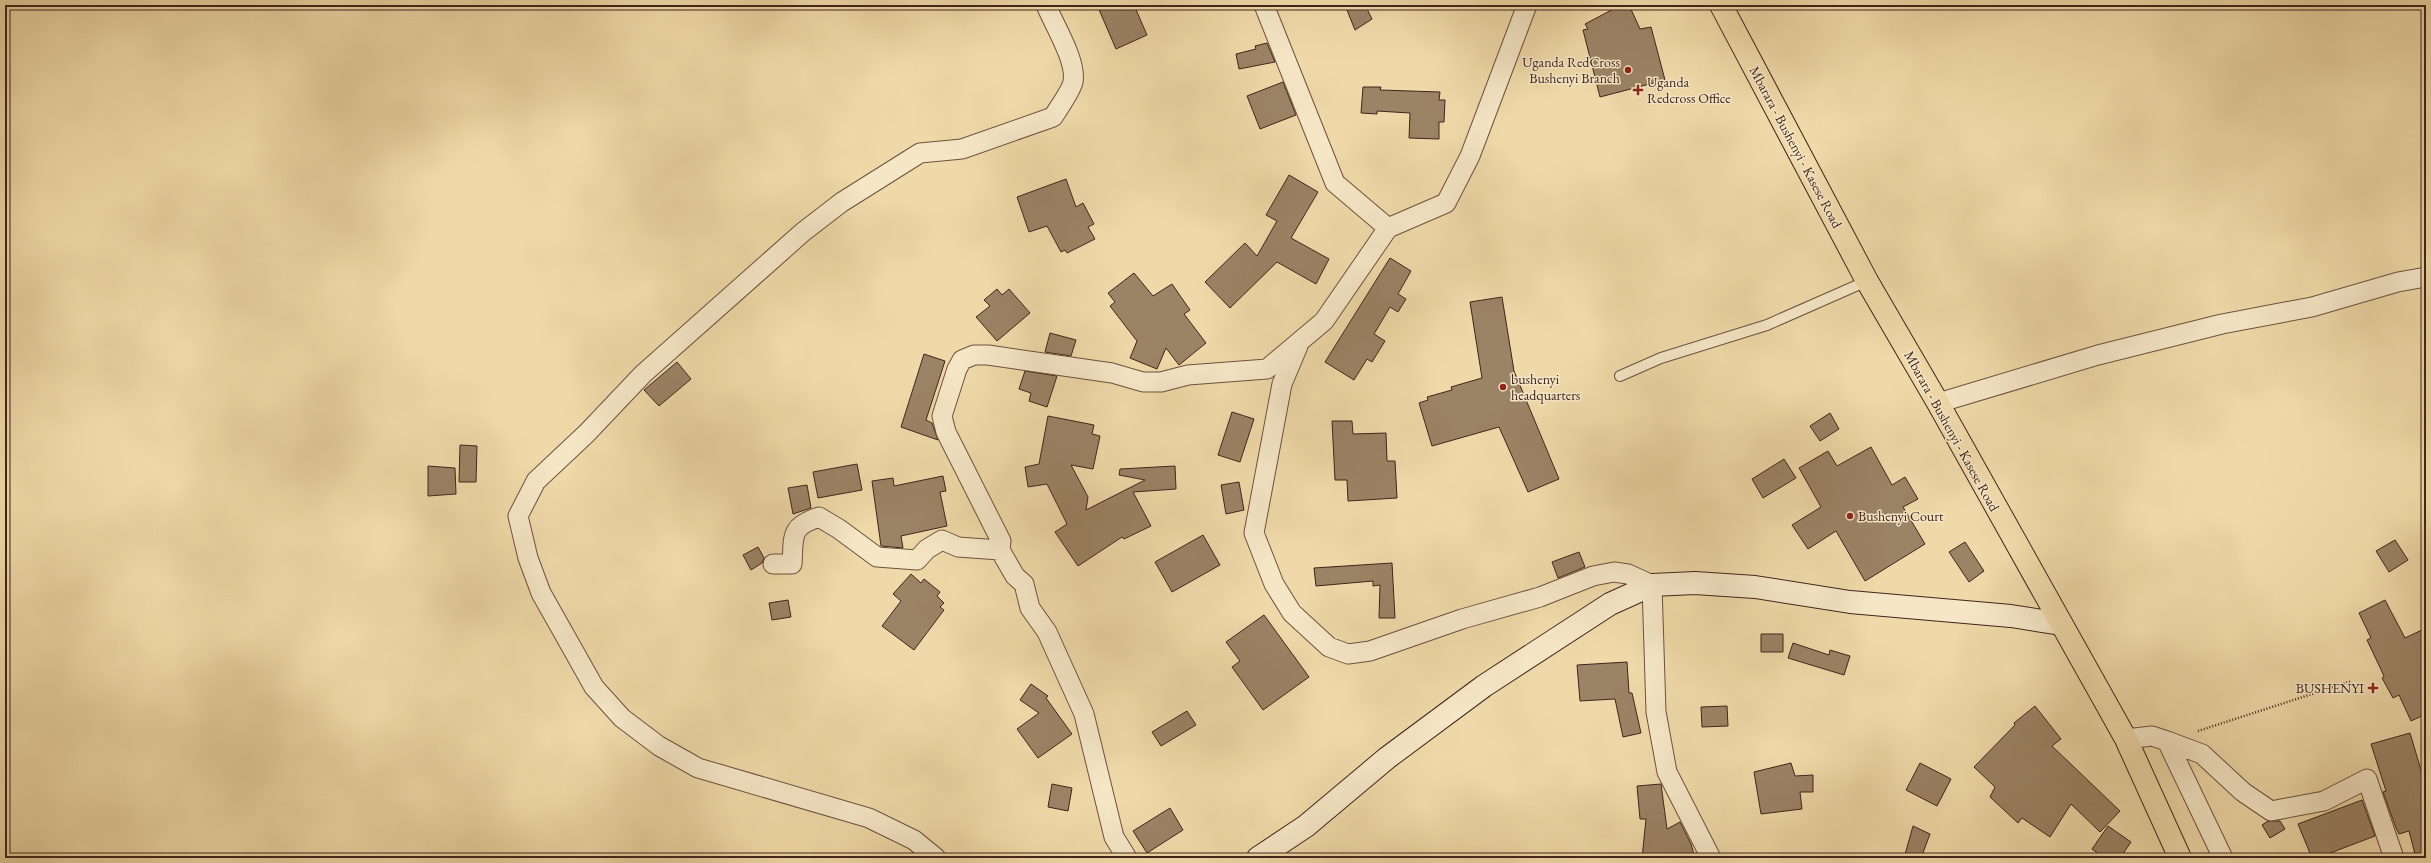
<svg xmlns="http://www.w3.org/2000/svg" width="2431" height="863" font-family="'EB Garamond',serif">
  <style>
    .building { fill: #9b8365; stroke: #40251c }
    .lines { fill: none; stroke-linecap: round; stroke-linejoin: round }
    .service-casing { stroke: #6c523f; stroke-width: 12 }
    .minor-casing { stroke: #6c523f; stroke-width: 21 }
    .secondary-casing { stroke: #40251c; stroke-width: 24 }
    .primary-casing { stroke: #40251c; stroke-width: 24 }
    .path { stroke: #40251c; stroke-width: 2.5; stroke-dasharray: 1 2; stroke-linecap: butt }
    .service { stroke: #f5e6c6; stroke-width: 10 }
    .minor { stroke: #f5e6c6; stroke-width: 19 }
    .secondary { stroke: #f5e6c6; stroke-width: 22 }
    .primary { stroke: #efd9a8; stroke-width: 22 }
    .poi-dot { fill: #8f2418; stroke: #f5e6c6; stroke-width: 1.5 }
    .labels { text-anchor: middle; stroke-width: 3; stroke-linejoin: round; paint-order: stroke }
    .poi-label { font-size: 14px; fill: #40251c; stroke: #f5e6c6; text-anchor: start }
    .street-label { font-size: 14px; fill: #40251c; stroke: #f5e6c6 }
  </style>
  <rect width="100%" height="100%" fill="#efd9a8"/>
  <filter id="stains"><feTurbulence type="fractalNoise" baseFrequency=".005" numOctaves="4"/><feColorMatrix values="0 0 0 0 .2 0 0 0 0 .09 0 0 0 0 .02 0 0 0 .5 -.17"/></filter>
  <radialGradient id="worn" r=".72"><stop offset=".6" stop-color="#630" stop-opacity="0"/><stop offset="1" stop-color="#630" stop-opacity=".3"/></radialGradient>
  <path class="building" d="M1097,5h37l13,30 -31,14z
    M1345,5h20l7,14 -17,11z
    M1621,5h8l11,24 11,-2 14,53 -65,17 -17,-67 5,-1 -3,-5z
    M1267,43l8,19 -36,7 -3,-15 20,-5 -1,-3z
    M1283,82l13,33 -36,14 -13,-33z
    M1363,87h18l-1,3 60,2 -1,8h6l-1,22h-5v17l-30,-1 1,-25 -33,-2v3l-16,-1z
    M1289,175l29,17 -27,46 38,21 -13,25 -39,-22 -47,46 -25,-26 40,-39 12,13 20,-35 -11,-6z
    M1066,179l10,28 7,-4 11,21 -6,3 7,12 -28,14 -2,-3 -4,2 -14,-26 -18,6 -12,-35z
    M1390,258l21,13 -13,23 8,5 -8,13 -8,-5 -16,27 11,7 -13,21 -5,-3 -13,21 -29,-18z
    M1134,273l19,23 19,-12 18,26 -6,4 22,29 -27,22 -13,-17 -9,21 -27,-11 7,-17 -27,-35 5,-4 -7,-9z
    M997,289l5,6 7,-6 21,24 -33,28 -21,-24 14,-11 -6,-6z
    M1502,297l12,74 45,108 -31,13 -29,-65 -67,19 -13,-43 9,-3 -1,-3 25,-7 -1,-3 31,-9 -12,-76z
    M1050,333l26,7 -5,16 -26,-4z
    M924,354l21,7 -19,59 6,3 6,17 -37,-13z
    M677,362l14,17 -32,27 -15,-16z
    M1025,371l32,5 -10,31 -18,-6 2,-8 -12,-4z
    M1232,412l22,7 -14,43 -22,-7z
    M1830,413l9,16 -19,12 -10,-15z
    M1048,416l46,9 -2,9 8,2 -7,33 -22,-4 17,32 -2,13 59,-30 -26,-5 1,-6 55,-3 1,23 -43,3 18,34 -27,13 -2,-2 -44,29 -23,-34 12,-8 -20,-40 -19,3 -3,-20 14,-3z
    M1332,421h20l1,13 33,-1 1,28h8l2,37 -49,3 -1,-21h-12z
    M460,445l17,1 -1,36h-17z
    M1871,447l21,38 13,-8 13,22 -15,8 22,37 -60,37 -29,-50 -28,18 -16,-24 29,-18 -22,-39 29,-17 9,15z
    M1784,459l12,19 -33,20 -11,-19z
    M857,464l5,26 -44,8 -5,-26z
    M428,466l27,2 1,26 -28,2z
    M943,476l3,15 -6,1 7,34 -46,10 2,12 -22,-2 -9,-65 21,-3 1,8z
    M1239,482l5,28 -18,4 -5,-29z
    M807,485l4,23 -18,6 -5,-26z
    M1203,535l17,30 -48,27 -17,-30z
    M2395,540l13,20 -19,12 -13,-21z
    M1965,542l19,29 -15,11 -20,-30z
    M758,547l6,11 -2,5 -11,7 -8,-15z
    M1579,552l6,15 -27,11 -6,-16z
    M1392,563l3,55h-16l1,-33 -7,1v-5l-57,5 -2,-18z
    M911,574l10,9 3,-4 16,13 -3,4 7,7 -4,4 4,3 -30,40 -32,-24 19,-25 -8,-7z
    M788,600l3,17 -19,3 -3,-17z
    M2385,600l20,38 21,-10v86l-15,7 -12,-26 -6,3 -11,-20 2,-2 -17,-36 4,-2 -12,-25z
    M1264,615l45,62 -46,33 -31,-43 8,-6 -14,-19z
    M1761,634h22v18h-22z
    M1793,643l36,12 1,-5 20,6 -6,19 -56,-17z
    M1627,662l2,31h3l9,40 -18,4 -8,-38 -35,2 -3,-36z
    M1031,684l17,12 -2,2 26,36 -34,24 -21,-29 22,-16 -19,-13z
    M1727,706l1,20 -26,1 -1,-20z
    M2035,706l26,33 -9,7 68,65 -20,21 -29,-28 -21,33 -28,-19 -4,5 -28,-26 5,-10 -21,-20 41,-42 -1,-2z
    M1187,711l9,14 -35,21 -9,-14z
    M2410,733l16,54v71h-10l-7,-27 -10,3 -3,-6 -13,-36 3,-1 -15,-47z
    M1791,763l4,13 18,-1v17h-13l2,17 -41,5 -7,-42z
    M1920,763l31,16 -14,27 -31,-16z
    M1052,784l20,4 -4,23 -20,-4z
    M1661,784l6,45 13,-7 11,22 4,14h-53l4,-39h-6l-3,-33z
    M2362,800l13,36 -58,22h-5l-14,-34z
    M1170,808l13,22 -36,23 -14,-22z
    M2268,821h12l5,8 -15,9 -8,-13z
    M1913,826l17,8 -9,24h-17z
    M2108,826l23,16 -11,16h-16l-12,-9z"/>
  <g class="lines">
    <g class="service-casing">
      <path id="service" d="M1620,376l41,-18 106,-33 100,-44"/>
    </g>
    <g class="minor-casing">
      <path id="minor" d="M1264,5l71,178 53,45
        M1298,346l-16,38 -28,149 20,51 18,29 37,34 19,7 22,-3 92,-32 78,-22 53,-21 21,-4 14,2 24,11 4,127 11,60 44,86
        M1938,403l160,-48 124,-31 90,-17 86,-25 28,-5
        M773,564h19c2,-28 -3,-37 27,-47l20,12 38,28 40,3 10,-11 15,-9 16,7 42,3
        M2126,739l26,-3 15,5 56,117
        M2167,741l35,13 41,38 28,19 53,-10 43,-22 27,79
        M936,858l-22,-18 -45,-22 -171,-50 -39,-22 -37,-28 -28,-31 -53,-94 -13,-35 -10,-42 18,-35 51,-48 56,-59 160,-142 39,-30 78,-49 42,-4 91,-32c5,-8 18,-26 20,-35 4,-21 -19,-57 -27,-77
        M1127,858l-13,-21 -30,-123 -37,-82 -17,-24 -6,-24 -9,-8 -15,-26 1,-9 -55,-109 -4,-16 15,-47 5,-9 12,-5h14l124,18 31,9h18l27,-7 79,-6 57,-48 64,-93 58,-25 24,-47 57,-151"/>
    </g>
    <g class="secondary-casing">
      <path id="secondary" d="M1258,858l48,-32 81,-68 97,-72 126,-82 42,-19 43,-2 60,4 95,15 161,14 50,8"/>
    </g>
    <g class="primary-casing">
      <path id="primary" d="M1721,5l146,276 71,122 188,336 54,119"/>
    </g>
    <path class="path" d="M2198,731l154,-50"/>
    <use href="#service" class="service"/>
    <use href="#minor" class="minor"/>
    <use href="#secondary" class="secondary"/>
    <use href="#primary" class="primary"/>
  </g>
  <g class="poi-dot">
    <circle cx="1628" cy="70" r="4"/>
    <path d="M1636 84h4v4h4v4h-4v4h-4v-4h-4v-4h4z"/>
    <circle cx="1503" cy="387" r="4"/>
    <circle cx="1850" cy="516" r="4"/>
    <path d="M2371 682h4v4h4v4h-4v4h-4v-4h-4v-4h4z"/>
  </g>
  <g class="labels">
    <g class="poi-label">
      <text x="1620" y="67" text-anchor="end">Uganda RedCross<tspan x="1620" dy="16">Bushenyi Branch</tspan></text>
      <text x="1647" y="87">Uganda<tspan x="1647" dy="16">Redcross Office</tspan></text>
      <text x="1511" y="384">bushenyi<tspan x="1511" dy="16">headquarters</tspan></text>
      <text x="1858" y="521">Bushenyi Court</text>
      <text x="2364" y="693" text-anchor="end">BUSHENYI</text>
    </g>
    <g class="street-label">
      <text transform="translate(1796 147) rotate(62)" y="5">Mbarara - Bushenyi - Kasese Road</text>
      <text transform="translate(1952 431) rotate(61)" y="5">Mbarara - Bushenyi - Kasese Road</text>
    </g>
  </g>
  <rect width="2431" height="863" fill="none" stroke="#efd9a8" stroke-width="20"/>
  <rect x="6" y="6" width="2419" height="851" fill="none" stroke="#40251c" stroke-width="2"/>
  <rect x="10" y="10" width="2411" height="843" fill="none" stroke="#40251c"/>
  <rect width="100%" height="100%" filter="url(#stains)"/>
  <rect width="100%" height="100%" fill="url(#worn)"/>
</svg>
